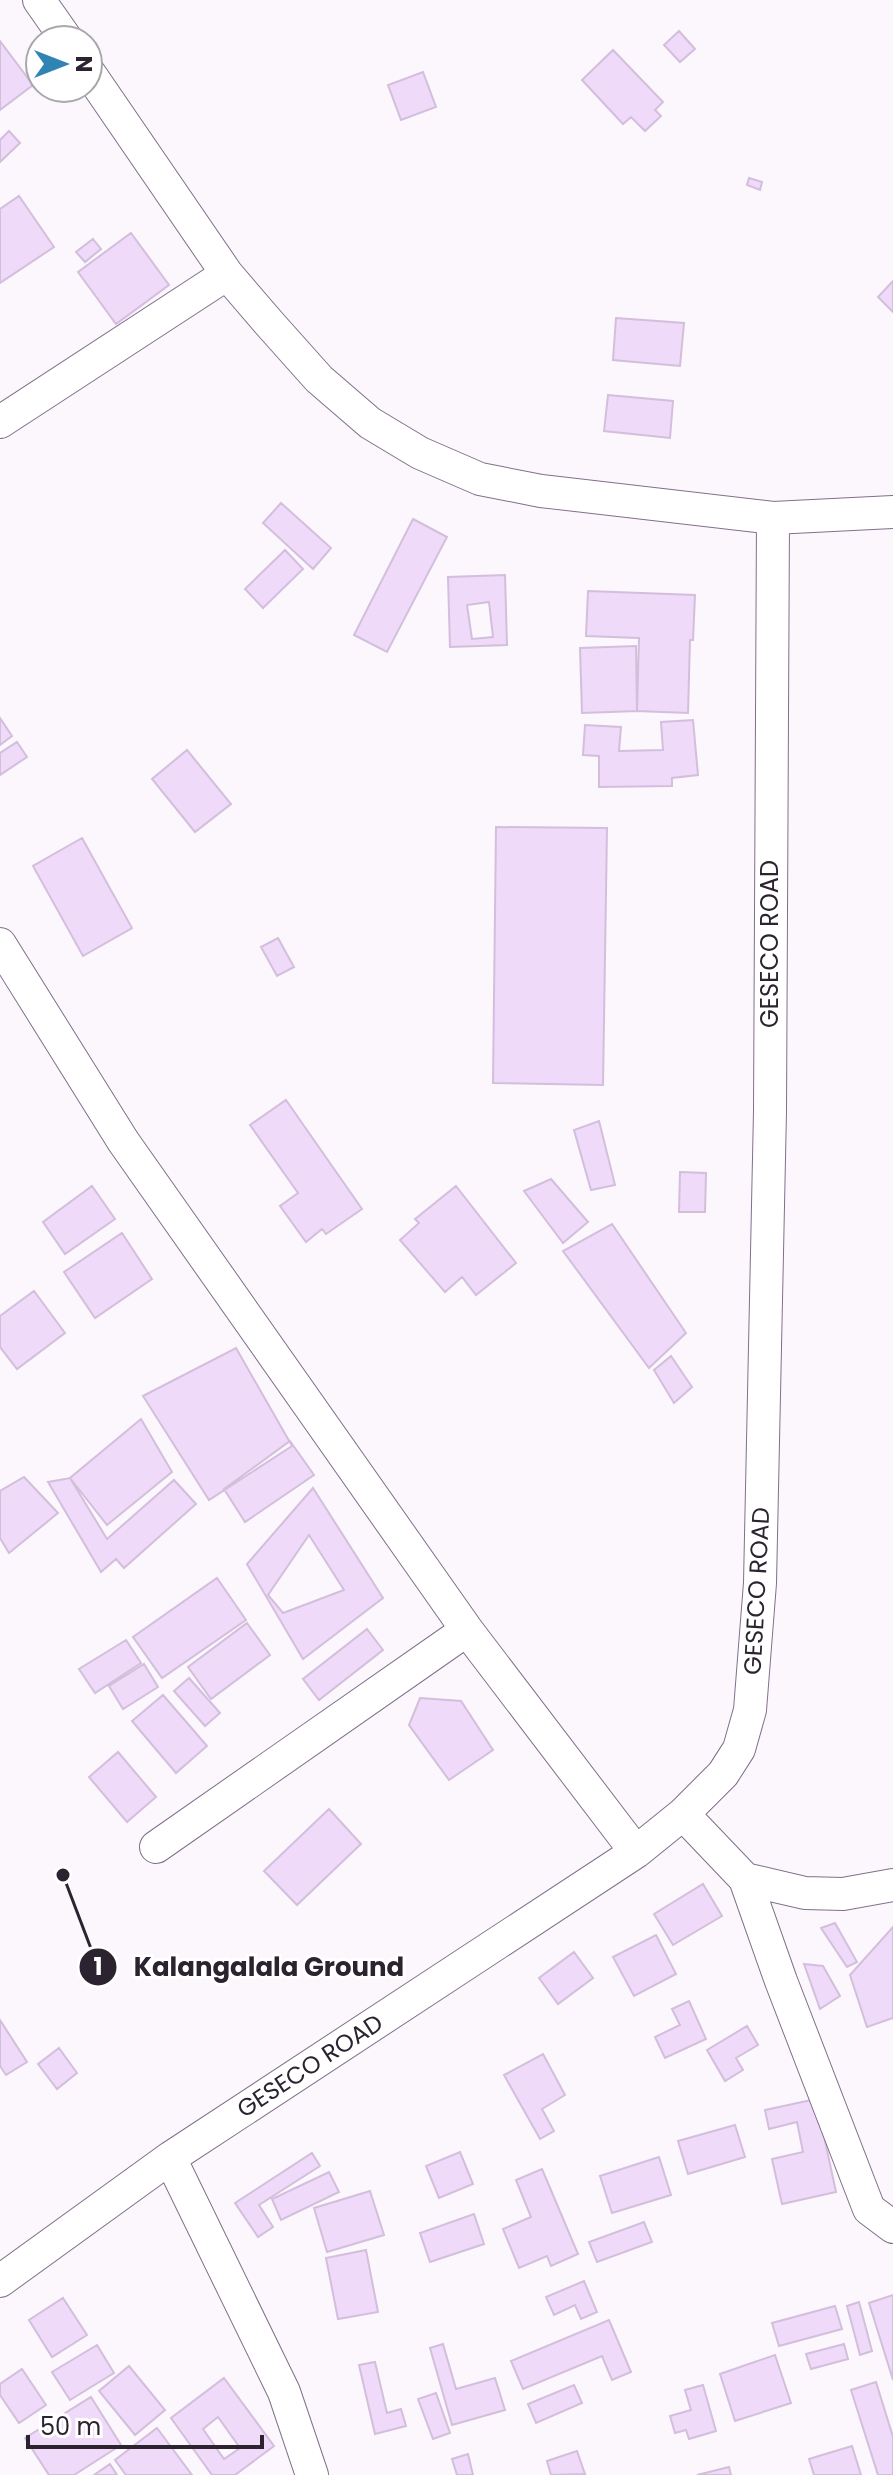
<svg xmlns="http://www.w3.org/2000/svg" width="893" height="2475" font-family="Poppins,sans-serif">
  <style>
    .building { fill: #efdaf9; stroke: #d3bedc; stroke-width: 2; fill-rule: evenodd }
    .lines { fill: none; stroke-linecap: round; stroke-linejoin: round }
    .street-casing { stroke: #826f8a; stroke-width: 34 }
    .street { stroke: #fff; stroke-width: 32 }
    .labels { text-anchor: middle; stroke-width: 6; stroke-linejoin: round; paint-order: stroke }
    .street-label { font-size: 24px; fill: #2b232f; stroke: #fff }
    .leader { fill: none; stroke: #2b232f; stroke-width: 3 }
    .callout-dot { fill: #2b232f; stroke: #fff; stroke-width: 3 }
    .mark-label { font-size: 24px; text-anchor: middle; font-weight: bold; fill: #fff }
    .callout-label { font-size: 26px; text-anchor: middle; font-weight: bold; fill: #2b232f; stroke: #fff; stroke-width: 6; stroke-linejoin: round; paint-order: stroke }
  </style>
  <rect width="100%" height="100%" fill="#fbf7fd"/>
  <path class="building" d="M679,31l16,18 -15,13 -16,-17z
    M0,41l33,44 -33,25z
    M613,50l50,52 -8,8 6,6 -16,15 -14,-14 -8,7 -41,-44z
    M423,72l13,35 -35,13 -13,-35z
    M9,131l11,12 -20,19v-22z
    M749,178l13,4 -2,8 -13,-5z
    M19,196l35,51 -54,36v-74z
    M131,233l38,52 -53,39 -38,-52z
    M93,239l8,10 -16,13 -9,-10z
    M893,281v31l-15,-15z
    M616,318l68,5 -4,43 -67,-6z
    M608,395l65,6 -3,37 -66,-7z
    M281,503l50,45 -18,21 -50,-46z
    M413,519l34,18 -60,115 -33,-17z
    M285,550l18,19 -40,39 -18,-19z
    M505,575l2,70 -57,2 -2,-70zM489,602l4,35 -21,2 -5,-34z
    M588,591l107,4 -2,45h-3l-2,73 -51,-2 2,-73 -53,-2z
    M636,646l1,65 -55,2 -2,-65z
    M0,718l12,18 -12,9z
    M693,720l5,55 -26,3v8l-73,1v-31l-16,-1 2,-30 36,2 -2,24 44,-1 -2,-28z
    M17,742l10,15 -27,18v-22z
    M187,750l44,54 -36,28 -43,-53z
    M496,827l111,1 -4,257 -110,-2z
    M82,838l50,90 -49,28 -50,-90z
    M278,938l16,29 -17,9 -16,-29z
    M286,1100l76,109 -36,25 -4,-5 -16,13 -26,-36 18,-13 -48,-68z
    M599,1121l16,64 -24,5 -17,-60z
    M680,1172l26,1 -1,39h-26z
    M551,1179l37,43 -25,21 -39,-52z
    M92,1186l23,33 -50,35 -22,-32z
    M456,1186l60,77 -40,32 -14,-18 -17,15 -45,-52 19,-17 -4,-4z
    M612,1224l74,109 -37,35 -86,-117z
    M122,1233l30,46 -57,39 -31,-46z
    M34,1291l31,42 -48,36 -17,-22v-31z
    M236,1348l56,98 -83,54 -66,-104z
    M671,1356l21,31 -18,16 -20,-33z
    M141,1419l31,53 -65,53 -37,-47z
    M290,1441l24,34 -69,47 -21,-33z
    M24,1477l34,36 -49,40 -9,-15v-47z
    M70,1478l37,61 67,-59 22,24 -72,64 -8,-9 -15,13 -53,-90z
    M313,1488l70,110 -80,61 -56,-95zM309,1535l35,55 -61,23 -15,-18z
    M217,1578l29,42 -84,58 -29,-41z
    M247,1623l23,32 -59,44 -23,-32z
    M367,1629l16,21 -64,50 -16,-21z
    M126,1640l15,23 -46,30 -16,-24z
    M144,1664l14,23 -35,22 -14,-23z
    M189,1678l31,35 -15,13 -31,-35z
    M163,1695l44,51 -31,27 -44,-52z
    M420,1698l41,3 32,49 -44,30 -40,-55z
    M118,1752l38,45 -29,25 -38,-45z
    M329,1809l32,35 -64,61 -33,-34z
    M703,1884l19,32 -49,29 -19,-31z
    M835,1923l22,39 -10,5 -26,-39z
    M893,1927v91l-26,9 -17,-52z
    M656,1935l20,39 -42,22 -21,-39z
    M574,1952l19,26 -35,26 -19,-26z
    M804,1964l19,2 17,30 -20,13z
    M689,2001l17,38 -41,19 -10,-21 25,-12 -8,-16z
    M0,2020l27,42 -21,13 -6,-9z
    M747,2026l11,19 -22,13 7,12 -18,11 -18,-31z
    M59,2048l18,25 -20,16 -19,-25z
    M543,2054l22,41 -23,14 12,22 -14,8 -36,-64z
    M816,2099l20,93 -54,12 -10,-45 31,-7 -6,-30 -28,7 -4,-19z
    M735,2125l10,32 -57,17 -10,-33z
    M460,2152l13,32 -34,14 -13,-32z
    M312,2153l8,13 -61,39 14,22 -15,10 -23,-34z
    M659,2157l12,38 -59,18 -12,-37z
    M542,2169l36,85 -27,12 -4,-10 -28,12 -16,-39 28,-12 -15,-37z
    M329,2172l10,20 -58,28 -9,-21z
    M370,2191l14,44 -57,17 -13,-44z
    M474,2214l10,30 -54,18 -10,-29z
    M644,2222l8,20 -55,20 -8,-20z
    M366,2250l12,62 -40,7 -12,-61z
    M584,2281l13,31 -16,7 -6,-14 -21,10 -8,-18z
    M893,2295v85l-24,-77z
    M63,2298l24,37 -35,22 -23,-37z
    M859,2302l13,49 -12,4 -13,-49z
    M835,2306l7,23 -63,17 -7,-23z
    M609,2320l22,52 -19,8 -10,-24 -79,33 -12,-28z
    M443,2344l13,45 39,-11 10,32 -53,15 -22,-77z
    M844,2344l4,15 -37,10 -5,-15z
    M97,2345l17,28 -44,27 -18,-28z
    M775,2355l16,48 -56,18 -15,-47z
    M375,2362l12,51 14,-4 5,17 -31,8 -16,-69z
    M129,2366l36,44 -30,25 -36,-44z
    M22,2369l24,36 -27,18 -19,-28v-11z
    M224,2378l50,68 -39,29h-23l-41,-57zM218,2417l22,31 -16,11 -21,-30z
    M876,2382l17,55v38h-15l-27,-85z
    M574,2385l8,18 -46,20 -8,-19z
    M703,2385l13,46 -27,8 -3,-9 -11,3 -5,-17 21,-6 -6,-20z
    M436,2393l14,40 -17,6 -15,-40z
    M91,2397l30,48 -47,30h-25l-24,-37z
    M157,2428l35,47h-66l-11,-15z
    M852,2446l9,29h-47l-5,-16z
    M577,2451l8,23 -34,1 -4,-14z
    M468,2454l5,21h-16l-5,-16z
    M110,2464l7,11h-23z
    M729,2467l2,8h-34z"/>
  <g class="lines">
    <g class="street-casing">
      <path id="street" d="M39,0l28,40
        M88,71l139,203 42,49 50,56 51,44 50,30 60,26 61,12 232,27 120,-6
        M0,422l227,-148
        M0,944l123,197 344,489 169,222
        M683,1814l62,65 60,14 38,1 50,-9
        M156,1847l311,-217
        M745,1879l36,102 88,228 24,18
        M170,2158l114,234 28,83
        M0,2281l170,-123 466,-306 47,-38 40,-40 16,-25 11,-39 10,-127 10,-472 3,-593"/>
    </g>
    <use href="#street" class="street"/>
  </g>
  <g class="labels">
    <g class="street-label">
      <text transform="translate(770 944) rotate(-90)" y="8">GESECO ROAD</text>
      <text transform="translate(757 1591) rotate(-87)" y="8">GESECO ROAD</text>
      <text transform="translate(310 2066) rotate(-33)" y="8">GESECO ROAD</text>
    </g>
  </g>
  <path class="leader" d="M63 1875L98 1967"/>
  <g class="callout-dot">
    <circle cx="63" cy="1875" r="8"/>
    <circle cx="98" cy="1967" r="20"/>
  </g>
  <g class="mark-label">
    <text x="98" y="1975">1</text>
  </g>
  <g class="callout-label">
    <text x="269" y="1976">Kalangalala Ground</text>
  </g>
  <g transform="translate(64 64) rotate(90)"><circle r="38" fill="#ffffff" stroke="#aaa7ac" stroke-width="2"/>
  <path d="M0-6L14 30L0 20L-14 30Z" fill="#2e84b3"/>
  <text y="-12" font-size="22" font-weight="bold" text-anchor="middle" fill="#2b232f">N</text>
  </g>
  <path d="M28 2435v12h234v-12" fill="none" stroke="#2b232f" stroke-width="4"/>
  <text x="40" y="2435" font-size="24" fill="#2b232f" stroke="#ffffff" stroke-width="6" paint-order="stroke">50 m</text>
</svg>
